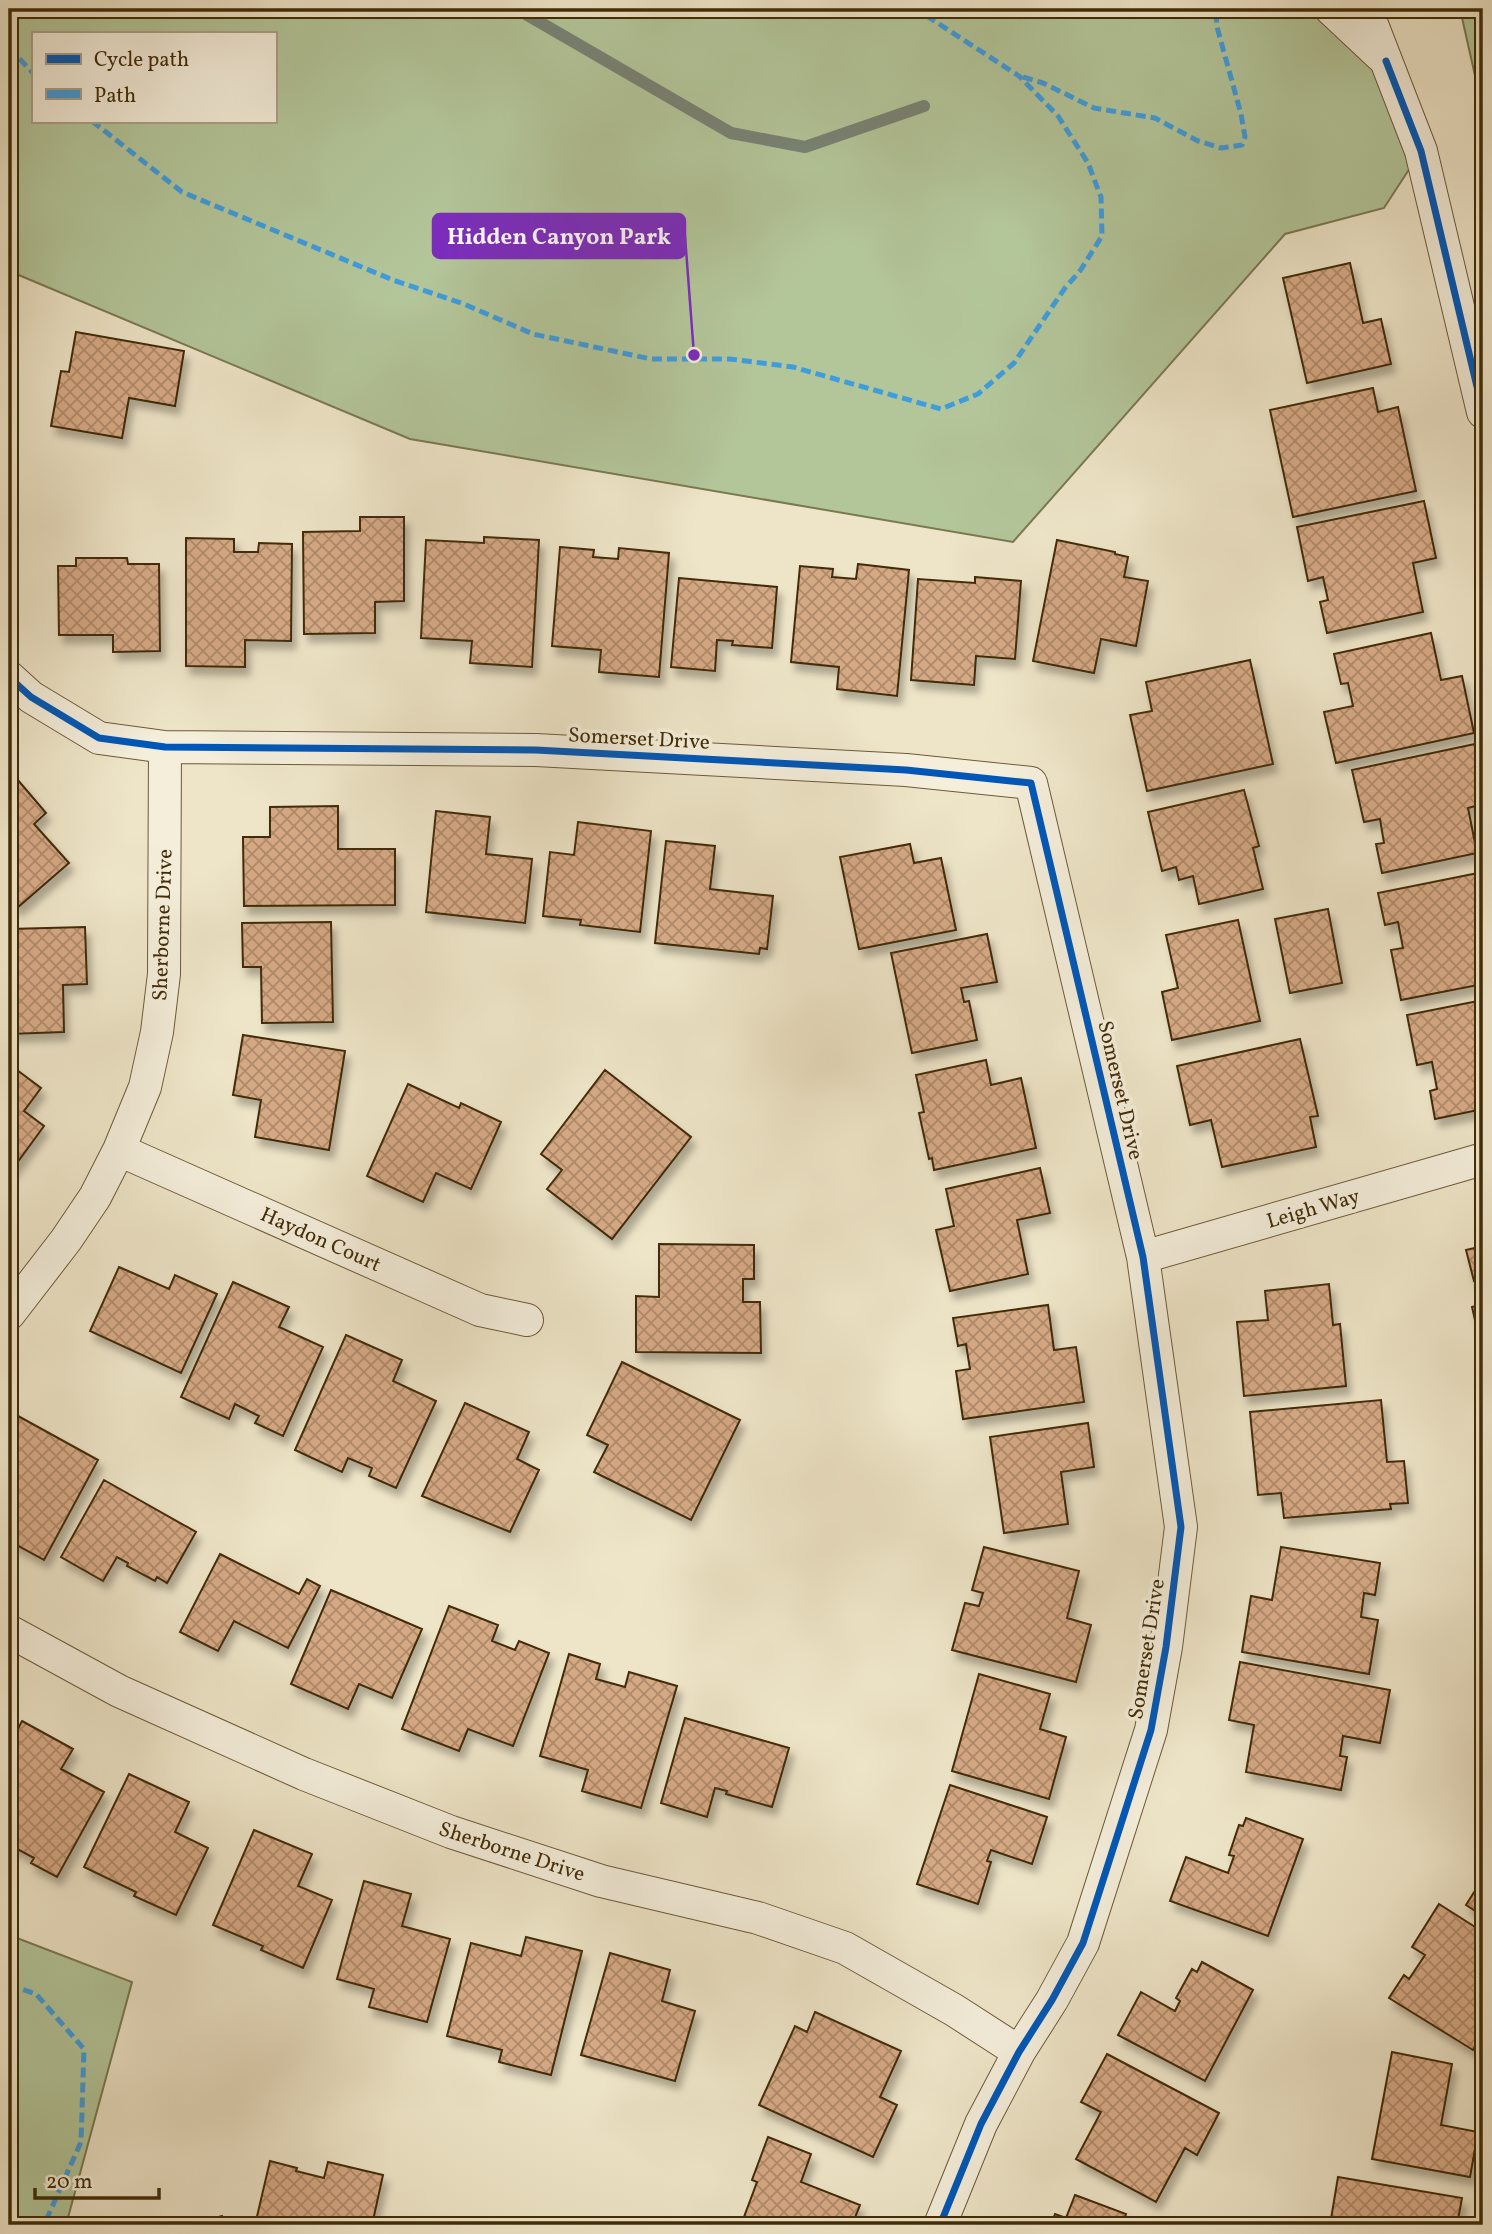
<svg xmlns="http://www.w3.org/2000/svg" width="1492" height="2234" font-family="Vollkorn,serif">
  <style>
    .park { fill: #b3c69a; stroke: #7a7950; stroke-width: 2; fill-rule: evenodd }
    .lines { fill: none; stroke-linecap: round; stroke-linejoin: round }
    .stream { stroke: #788375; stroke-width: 12 }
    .building { fill: url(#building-cross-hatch); stroke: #422c07; stroke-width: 2; filter: url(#shadow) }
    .minor-casing { stroke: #6d5a37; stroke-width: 34 }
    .minor { stroke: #f4eedb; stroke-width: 32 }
    .quiet { stroke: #3f9cdd; stroke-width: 5; stroke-dasharray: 10 5; stroke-linecap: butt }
    .cycleway-casing { stroke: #f4eedb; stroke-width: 11 }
    .cycleway { stroke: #0057b8; stroke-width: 7 }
    .labels { text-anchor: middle; stroke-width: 7; stroke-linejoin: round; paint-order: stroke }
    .street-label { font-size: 21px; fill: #422c07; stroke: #f4eedb }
    .leader { fill: none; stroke: #7b2cbf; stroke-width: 2.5 }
    .callout-dot { fill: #7b2cbf; stroke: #f4eedb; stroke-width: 2.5 }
    .callout { fill: #7b2cbf; stroke: #7b2cbf; stroke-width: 2.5 }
    .callout-label { font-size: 23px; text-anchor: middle; font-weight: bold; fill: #fff }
  </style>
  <defs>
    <pattern id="building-cross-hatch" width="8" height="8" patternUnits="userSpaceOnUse" patternTransform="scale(1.75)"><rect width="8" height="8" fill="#d6a985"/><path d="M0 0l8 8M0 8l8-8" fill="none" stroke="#af8a6b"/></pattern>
    <filter id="shadow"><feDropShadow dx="4.5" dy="8" stdDeviation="3.5" flood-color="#0004"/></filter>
  </defs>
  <rect width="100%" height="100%" fill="#eee5c8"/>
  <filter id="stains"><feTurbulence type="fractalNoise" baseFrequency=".00286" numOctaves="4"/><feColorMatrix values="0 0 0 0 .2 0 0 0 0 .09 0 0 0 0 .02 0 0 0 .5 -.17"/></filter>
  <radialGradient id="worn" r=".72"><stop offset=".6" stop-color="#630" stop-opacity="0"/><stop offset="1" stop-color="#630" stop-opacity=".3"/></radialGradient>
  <path class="park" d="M9,9h1040l15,9 13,-9h254l55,52 35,90 -37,57 -99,26 -272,308 -603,-103 -401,-168zM33,33h242v88h-242z
    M1460,9h23v102z
    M9,1935l123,47 -66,243h-57z"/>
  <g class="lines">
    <path class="stream" d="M517,9l214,124 74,14 119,-41"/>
  </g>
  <path class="building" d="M1350,263l13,60 18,-4 10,45 -84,19 -24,-105z
    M76,332l108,19 -9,55 -46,-8 -7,40 -71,-12 10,-55 8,1z
    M1373,388l5,24 20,-5 18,84 -123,26 -23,-107z
    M1424,501l12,57 -23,5 10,49 -96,21 -7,-31 8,-2 -5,-23 -15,4 -11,-54z
    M360,517h44v84l-29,1v31l-71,1 -1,-102 57,-1z
    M484,537l55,3 -7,127 -62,-4 2,-22 -51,-3 5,-98 58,3z
    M186,538l48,1v13h24l1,-9 33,1 -1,97 -46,-1v27l-59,-1z
    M1057,540l58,12v2l13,3 -4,20 24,4 -12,65 -35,-7 -7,34 -61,-12z
    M560,547l34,3 -1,7 25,2 1,-11 50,5 -10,124 -60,-5 2,-22 -49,-4z
    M76,558h51l1,6h31l1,87 -47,1v-17h-54l-1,-69h18z
    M858,564l51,6 -12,126 -60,-7 2,-22 -48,-5 9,-96 33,3 -1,8 24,2z
    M975,577l46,4 -6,78 -39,-3 -2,29 -63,-5 7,-101 57,4z
    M679,578l98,9 -5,61 -40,-3 1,-4 -16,-1 -2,31 -44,-4z
    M1431,633l10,47 21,-4 12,57 -138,30 -12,-51 29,-6 -5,-23 -7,1 -7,-30z
    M1250,660l23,104 -126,27 -17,-76 22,-4 -6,-29z
    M1475,744l8,37v23l-15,4 9,45 -95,20 -6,-29 8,-1 -4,-24 -16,3 -12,-52z
    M17,779l29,34 -12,11 35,39 -52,45 -8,-9v-113z
    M1244,790l15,56 -6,2 10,41 -64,15 -6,-28 -14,4 -3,-13 -14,4 -14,-59z
    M338,806v43h57v56l-151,1 -1,-69h27v-30z
    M436,811l54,6 -4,37 46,5 -7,64 -99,-11z
    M578,822l73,9 -11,101 -60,-7 1,-5 -38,-4 7,-64 24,3z
    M666,841l49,5 -5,43 63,7 -6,53 -7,-1 -1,6 -104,-11z
    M910,844l4,19 27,-5 15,72 -97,19 -19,-92z
    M1483,872v112l-82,16 -10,-50 12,-2 -5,-26 -13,3 -7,-32z
    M1328,909l14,74 -52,10 -15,-74z
    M1238,920l22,101 -88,19 -10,-48 16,-4 -12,-53z
    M331,922l2,100 -71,1 -1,-56h-18l-1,-44z
    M85,927l2,57 -24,1 1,47 -55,2v-105z
    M987,934l10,48 -36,6 3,14 5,-1 8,39 -65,13 -21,-100z
    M1483,1000v109l-48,10 -5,-28 7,-2 -5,-27 -15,3 -10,-50z
    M243,1035l102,16 -16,99 -74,-13 6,-37 -28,-5z
    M1300,1039l18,77 -8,1 6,30 -94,20 -11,-47 -21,5 -13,-59z
    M986,1060l5,25 30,-7 15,70 -102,22 -2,-12 -3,1 -10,-46 5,-1 -8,-37z
    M9,1064l32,24 -17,23 20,15 -35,48z
    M605,1070l86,67 -79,102 -65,-50 15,-19 -21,-16z
    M408,1084l51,24 2,-5 40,19 -30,67 -35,-16 -13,29 -56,-26z
    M1040,1168l10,45 -33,7 11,54 -78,17 -14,-61 18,-4 -8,-37z
    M659,1244l95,1v34h-11v23h17l1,51 -125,-1v-56l23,1z
    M1483,1246v40l-1,-7 -8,2 -8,-31z
    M119,1267l50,22 6,-14 42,19 -36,79 -91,-42z
    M233,1282l56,25 -10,20 44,20 -40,89 -28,-13 4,-7 -24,-12 -6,15 -48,-22z
    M1329,1284l4,41 7,-1 6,62 -102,10 -7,-74 31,-2 -3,-29z
    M1483,1304v51l-11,-48z
    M1048,1305l6,45 22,-3 8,55 -121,17 -7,-48 14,-2 -4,-25 -8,2 -5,-28z
    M346,1335l56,25 -9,21 43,20 -40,87 -27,-12 3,-8 -24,-10 -6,14 -47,-22z
    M622,1362l118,58 -49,100 -97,-48 14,-27 -21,-10z
    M1381,1400l6,62 17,-1 4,42 -18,1 1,5 -107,9 -3,-25 -23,2 -8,-83z
    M465,1403l64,29 -12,27 22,11 -29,62 -88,-36z
    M9,1411l89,49 -54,100 -35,-19z
    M1088,1423l6,44 -33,5 7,52 -64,9 -14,-96z
    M104,1480l92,52 -29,51 -10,-6 -2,4 -28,-15 1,-3 -11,-6 -14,24 -42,-24z
    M984,1547l95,24 -12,47 24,7 -15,57 -124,-32 13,-47 14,3 4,-13 -11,-3z
    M1281,1547l99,16 -5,32 -11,-2 -3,24 17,3 -9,54 -127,-22 9,-56 21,4z
    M220,1554l79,40 8,-15 13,7 -32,62 -54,-27 -16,30 -38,-19z
    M331,1590l91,39 -30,69 -33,-14 -11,25 -57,-25z
    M449,1606l49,19 -6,16 23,9 4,-9 30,12 -36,93 -45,-17 -9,22 -57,-22z
    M569,1654l31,10 -4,15 29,8 4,-15 48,14 -36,122 -59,-17 6,-21 -48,-14z
    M1240,1662l150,28 -10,53 -37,-7 -3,20 7,1 -6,33 -95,-18 8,-47 -25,-5z
    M979,1674l71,20 -10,35 26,8 -17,62 -97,-28z
    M685,1718l104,30 -17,59 -46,-13 1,-3 -12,-3 -8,29 -46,-14z
    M22,1721l51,28 -12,20 43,23 -47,85 -26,-14 3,-5 -22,-12 -3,6v-106z
    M129,1774l60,28 -14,30 33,16 -32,67 -42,-19 2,-4 -52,-25z
    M950,1785l97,32 -15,47 -41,-14 -4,11 4,1 -13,42 -61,-20z
    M1246,1818l57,21 -35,97 -98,-35 16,-44 42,16 6,-17 -5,-1 10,-30 4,1z
    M254,1830l58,24 -14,32 34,14 -29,68 -42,-18 2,-4 -50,-21z
    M1483,1878v38l-17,-11z
    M364,1881l47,13 -9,32 48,13 -23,83 -58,-15 5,-18 -37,-10z
    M1439,1904l44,28v102l-10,16 -84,-52 15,-23 5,4 16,-24 -13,-8z
    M526,1937l56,14 -31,124 -52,-13 3,-12 -55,-14 24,-93 50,13z
    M610,1953l60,17 -8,31 33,10 -20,70 -94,-26z
    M1202,1962l51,28 -48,91 -87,-46 23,-43 34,19 5,-10 -4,-3 16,-29 5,3z
    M815,2012l86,39 -21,46 17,8 -24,52 -114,-52 36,-79 12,6z
    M1392,2052l60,12 -11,61 37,7 -8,45 -98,-18z
    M1107,2054l112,59 -22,42 -12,-7 -29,54 -80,-43 25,-47 -20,-10z
    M768,2137l43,17 -10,28 59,23 -8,20h-111l16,-43 -5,-2z
    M270,2161l27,7 -1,3 28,7 4,-16 55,13 -11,50h-117z
    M1338,2177l124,21 -5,27h-127z
    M1075,2195l51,19 -4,11h-71l4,-11 11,4z
    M222,2216l3,9h-34z"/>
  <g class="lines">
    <g class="minor-casing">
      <path id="minor" d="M1331,9l49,46
        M1366,9l55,142 62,261
        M9,677l22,20 68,41 66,9 371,3 370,20 125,13 112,474 38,270 -15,120 -15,83 -68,213 -31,57 -33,52 -38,72 -41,101
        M119,1150l361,160 47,10
        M1143,1257l340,-98
        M9,1314l57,-74 29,-43 24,-47 26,-63 12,-55 7,-58 1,-227
        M9,1631l110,60 185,83 147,58 150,49 157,37 87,30 109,62 65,42"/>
    </g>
    <use href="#minor" class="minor"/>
    <path class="quiet" d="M9,48l24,25
      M1023,77l20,6 51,25 61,10 43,23 23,7 21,-3 3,-8 -4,-23 -24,-87 -1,-14 3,-4
      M92,121l90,71 211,88 71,24 69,30 118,25h79l63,8 148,42 37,-15 36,-31 51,-75 15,-17 22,-35 -1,-39 -13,-34 -30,-47 -39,-40 -103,-67
      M9,1985l27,9 48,55 -3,93 -37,83"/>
    <g class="cycleway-casing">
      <path id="cycleway" d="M1386,61l35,90 62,261
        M9,677l22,20 68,41 66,9 371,3 370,20 125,13 112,474 38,270 -15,120 -15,83 -68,213 -31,57 -33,52 -38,72 -41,101"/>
    </g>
    <use href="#cycleway" class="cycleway"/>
  </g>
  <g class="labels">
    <g class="street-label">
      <text transform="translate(639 738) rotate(3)" y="7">Somerset Drive</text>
      <text transform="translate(162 925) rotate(-88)" y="7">Sherborne Drive</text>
      <text transform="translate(1121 1090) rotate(77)" y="7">Somerset Drive</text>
      <text transform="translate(1313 1208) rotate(-16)" y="7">Leigh Way</text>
      <text transform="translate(321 1239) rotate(24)" y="7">Haydon Court</text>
      <text transform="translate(1146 1649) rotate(-81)" y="7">Somerset Drive</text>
      <text transform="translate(512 1851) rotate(18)" y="7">Sherborne Drive</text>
    </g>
  </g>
  <path class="leader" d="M694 355L685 236"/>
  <circle class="callout-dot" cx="694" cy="355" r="7"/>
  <rect class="callout" x="433" y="214" width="252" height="44" rx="7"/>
  <g class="callout-label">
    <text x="559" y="244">Hidden Canyon Park</text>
  </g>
  <rect width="1492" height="2234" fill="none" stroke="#eee5c8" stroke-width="35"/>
  <rect x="10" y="10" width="1471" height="2213" fill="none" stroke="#422c07" stroke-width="3.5"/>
  <rect x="18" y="18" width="1457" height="2199" fill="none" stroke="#422c07" stroke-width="2"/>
  <rect x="32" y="32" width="245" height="91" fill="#f4eedb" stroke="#ada086" stroke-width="2"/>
  <rect x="46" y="54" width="35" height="10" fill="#0057b8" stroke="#ada086" stroke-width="2"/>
  <text x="94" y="66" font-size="21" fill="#422c07">Cycle path</text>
  <rect x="46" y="89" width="35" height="10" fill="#3f9cdd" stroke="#ada086" stroke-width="2"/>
  <text x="94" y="102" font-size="21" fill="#422c07">Path</text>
  <path d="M35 2188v10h124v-10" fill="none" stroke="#422c07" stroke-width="3.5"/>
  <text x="46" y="2188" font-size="21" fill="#422c07" stroke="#f4eedb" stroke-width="5" paint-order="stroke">20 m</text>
  <rect width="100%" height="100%" filter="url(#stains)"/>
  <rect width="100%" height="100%" fill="url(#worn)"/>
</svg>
